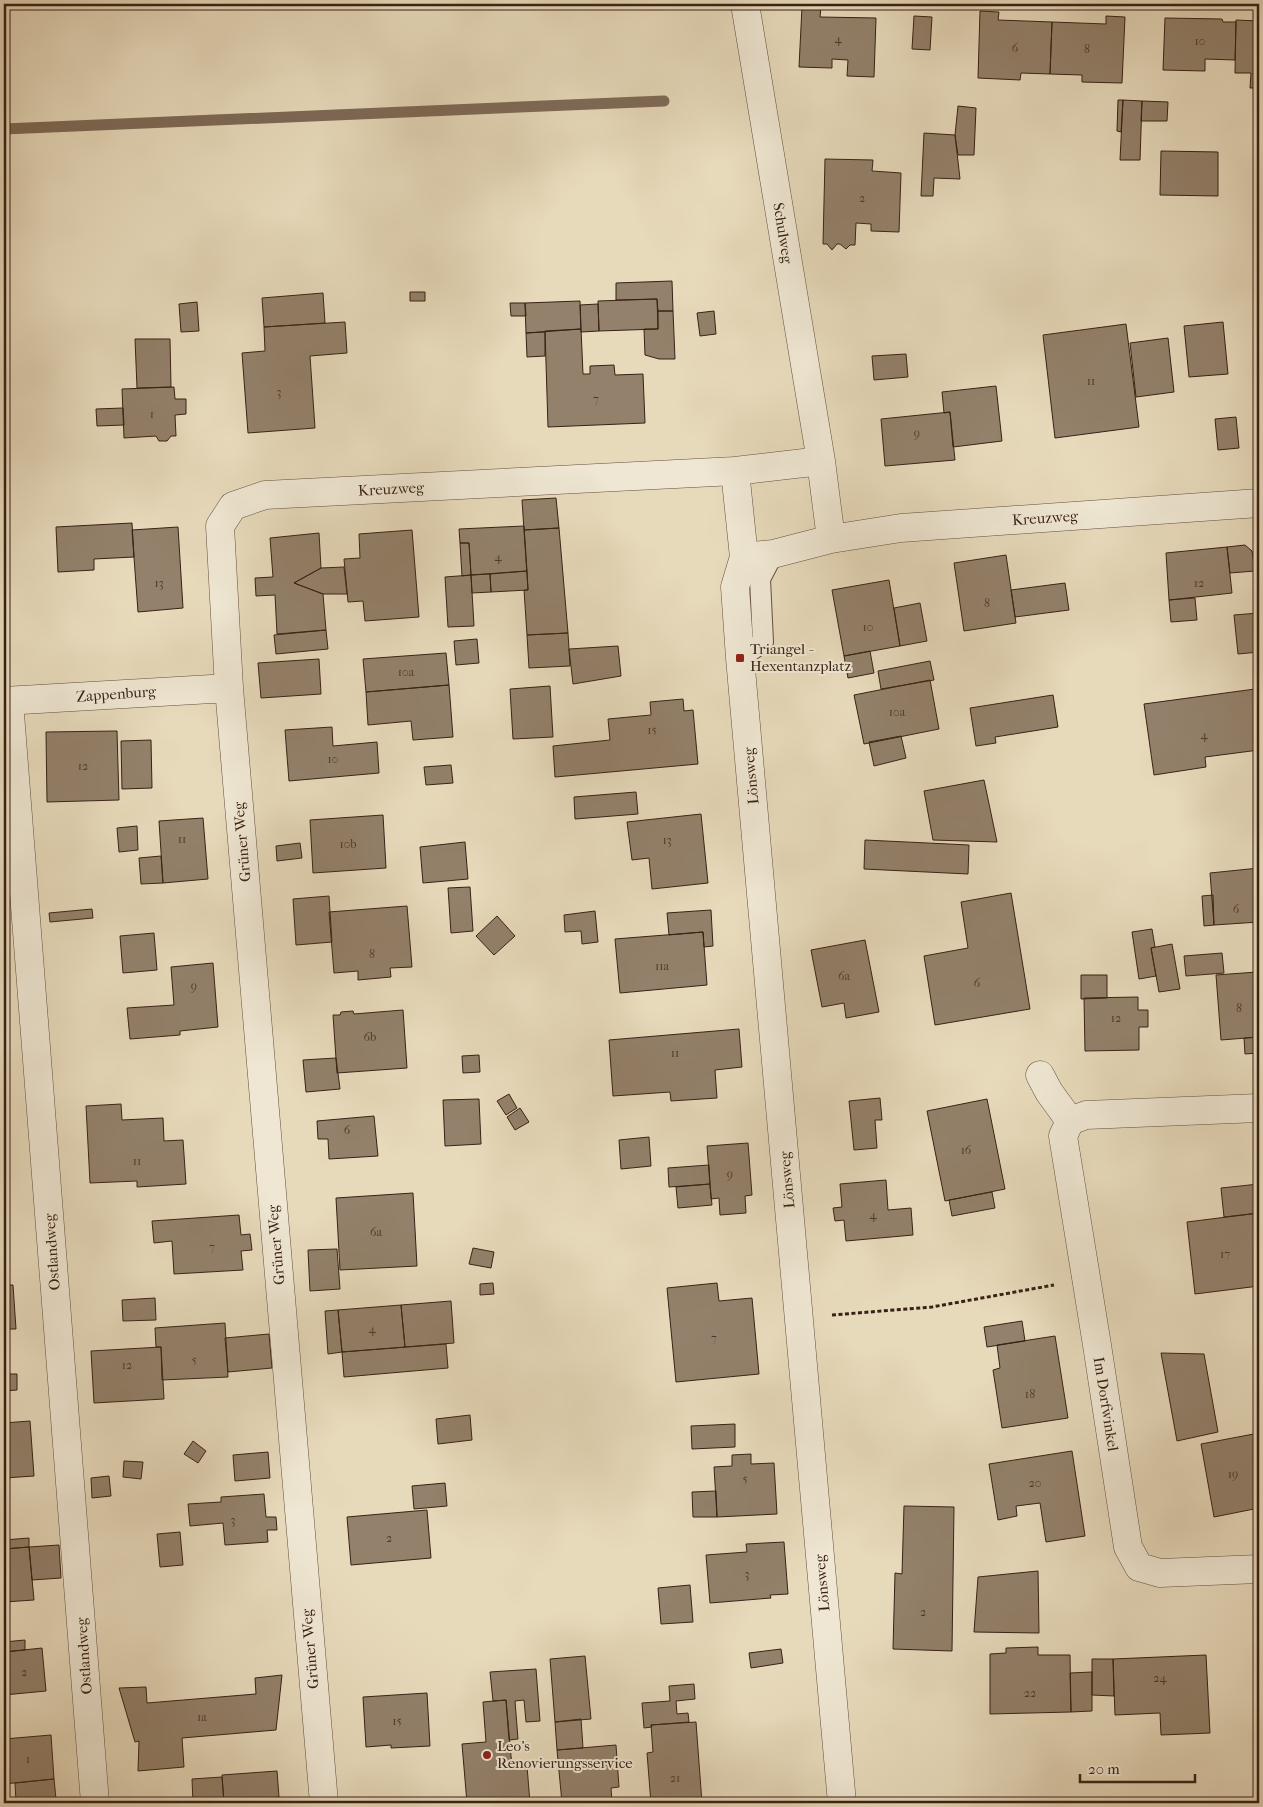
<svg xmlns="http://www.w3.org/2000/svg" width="1263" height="1807" font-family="'IM FELL French Canon',serif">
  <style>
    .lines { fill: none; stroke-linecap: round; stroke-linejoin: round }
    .stream { stroke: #7e6a57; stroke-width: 11 }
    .building { fill: #93816b; stroke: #392115 }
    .lane-casing { stroke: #644f3e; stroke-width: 22 }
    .street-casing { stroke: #644f3e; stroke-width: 29 }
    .path { stroke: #392115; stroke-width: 3; stroke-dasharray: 4 2.5; stroke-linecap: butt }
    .lane { stroke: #efe7d3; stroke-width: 20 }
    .street { stroke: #efe7d3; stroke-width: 28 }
    .poi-dot { fill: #8f2418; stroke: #efe7d3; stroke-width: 2 }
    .labels { text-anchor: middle; stroke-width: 4; stroke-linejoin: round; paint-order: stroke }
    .number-label { font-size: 12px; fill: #50392a }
    .street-label { font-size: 15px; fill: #392115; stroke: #efe7d3 }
    .poi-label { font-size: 15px; fill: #392115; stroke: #efe7d3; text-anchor: start }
  </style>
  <rect width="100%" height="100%" fill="#e7dabb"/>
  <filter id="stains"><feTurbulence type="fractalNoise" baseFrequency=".004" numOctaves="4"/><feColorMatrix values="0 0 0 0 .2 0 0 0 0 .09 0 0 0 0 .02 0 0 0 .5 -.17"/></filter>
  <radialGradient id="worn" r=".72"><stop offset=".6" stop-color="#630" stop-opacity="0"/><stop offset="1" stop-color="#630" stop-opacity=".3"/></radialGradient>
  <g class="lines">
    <path class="stream" d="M4,129l660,-28"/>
  </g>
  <path class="building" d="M802,7h19l-1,10 56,1 -2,59 -27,-1 1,-16 -16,-1v9l-33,-1z
    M980,11l19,1 -1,8 54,2 -2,52 -29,-1 -1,7 -42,-2z
    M914,16l18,1 -2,33 -18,-1z
    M1106,16l19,1 -3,66 -40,-1v-7l-32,-1 2,-52 54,2z
    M1165,18l57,1 1,3h13l-1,38 -30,-1v12l-42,-1z
    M1236,20l23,1v67h-9l1,-15h-16z
    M1118,100h5l-2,32 -4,-1z
    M1123,100l19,1 -2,59h-20z
    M1142,101l26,1 -1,19h-26z
    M958,106l18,2 -2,47h-16l-3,-20z
    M924,133l31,2 5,44 -26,-1 -1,18h-12z
    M1161,151l57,1v44l-58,-1z
    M825,159l48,1 -1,11 29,2 -2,59 -28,-1v-7l-15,-1 -1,22h-5l-4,4 -6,-5h-3l-5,6 -5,-6h-4z
    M672,281l1,30h-15l-1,-12 -41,1v-17z
    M410,292h15v9h-15z
    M323,293l2,30 -61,4 -2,-29z
    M657,299l1,30 -59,2 -1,-30z
    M580,301l1,28 -55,4 -1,-30z
    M197,302l2,29 -18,1 -2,-28z
    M510,303h15l1,13h-15z
    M598,304l1,27 -18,1 -1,-27z
    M658,311h15l2,48h-16l-14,-4 -1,-26h14z
    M714,311l2,23 -16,2 -3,-23z
    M345,322l2,31 -37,3 5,72 -67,5 -6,-80 23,-2 -1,-24z
    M1223,322l5,52 -39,3 -5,-51z
    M1126,324l13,103 -84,11 -12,-103z
    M581,329l2,45h7v-8l24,-1 1,10 28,-1 2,49 -97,4 -3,-96z
    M545,332v24l-18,1 -1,-24z
    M1168,338l6,54 -38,5 -6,-54z
    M135,339h35l1,48 -34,1z
    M906,354l2,23 -34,3 -2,-24z
    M996,386l6,55 -49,6 -3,-35 -6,1 -2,-21z
    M174,387l1,12h11v15l-11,1 1,21h-5l-4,5h-8l-3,-5 -32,2 -2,-49z
    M123,408l1,17 -27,1 -1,-17z
    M950,412l5,48 -70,6 -4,-47z
    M1236,417l3,31 -21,2 -3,-31z
    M556,498l3,30 -35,2 -2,-30z
    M132,523l2,34 -40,2v11l-36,2 -2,-45z
    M524,526l3,45 -56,4 -2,-32h-9l-1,-14z
    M178,527l5,81 -45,4 -6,-82z
    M559,528l9,105 -41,2 -3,-45h4l-4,-60z
    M412,530l7,87 -54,4 -2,-20 -15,1 -4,-43 16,-1 -1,-24z
    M319,533l2,35 -27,15 29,11 3,36 -49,4 -2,-39 -19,1 -1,-18 18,-1 -3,-39z
    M460,543h9l2,32 -9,1z
    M1245,545l7,6 3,20 -25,2 -3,-26z
    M1227,547l5,46 -63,7 -3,-47z
    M1006,555l10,68 -52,8 -10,-68z
    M344,567l3,27h-24l-29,-11 27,-15z
    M527,571l1,19 -37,2 -1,-18z
    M490,574l1,18 -19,1 -1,-18z
    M471,575l3,51 -26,1 -3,-50z
    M889,580l11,66 -56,10 -12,-66z
    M1065,583l4,27 -54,7 -4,-27z
    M1195,598l2,22 -26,2 -2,-22z
    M920,603l7,38 -27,5 -6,-38z
    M1259,613v39l-21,2 -4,-39z
    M326,630l2,19 -52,5 -2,-19z
    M568,633l2,33 -41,2 -2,-33z
    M477,639l2,24 -23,2 -2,-24z
    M618,646l3,30 -48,8 -4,-35z
    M870,651l4,22 -26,5 -4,-22z
    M446,653l3,32 -83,7 -3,-33z
    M319,659l2,35 -60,4 -3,-35z
    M930,661l4,19 -53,9 -3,-18z
    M930,680l9,49 -75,15 -10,-49z
    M449,685l4,52 -40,3 -2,-19 -43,4 -2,-33z
    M550,686l3,51 -40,2 -3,-50z
    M1259,688v32l-4,-31z
    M1255,689l4,31v30l-54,7 1,10 -52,8 -10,-71z
    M1053,695l5,32 -63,10 1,6 -20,3 -6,-38z
    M683,699l1,12 9,-1 5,54 -143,13 -2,-31 57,-6 -2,-21 43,-4 -1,-13z
    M332,727l1,19 44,-4 2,31 -90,8 -4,-51z
    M117,731l2,69 -72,2 -1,-70z
    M901,736l5,22 -32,8 -5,-24z
    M151,740l1,48 -30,1 -1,-48z
    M451,765l2,18 -27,2 -2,-18z
    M984,780l13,62 -64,-2 -9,-49z
    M636,792l2,22 -63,5 -1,-22z
    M701,814l7,69 -56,6 -3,-31 -17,2 -5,-38z
    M383,815l3,53 -73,5 -3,-53z
    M203,818l5,61 -45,4 -4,-62z
    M137,826l1,24 -19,2 -2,-24z
    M865,840l104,5 -1,29 -104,-5z
    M465,842l3,37 -45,4 -3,-36z
    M300,843l2,15 -25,3 -1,-15z
    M161,856l2,27 -22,1 -2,-26z
    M1259,868v54l-45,3 -4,-52z
    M470,887l3,44 -22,2 -3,-45z
    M1011,893l19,116 -95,16 -11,-69 44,-8 -7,-46z
    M1213,895l1,30 -10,1 -2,-30z
    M329,896l3,46 -36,3 -3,-46z
    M407,906l5,61 -22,1 1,9 -33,3v-9l-24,2 -5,-61z
    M92,909l1,9 -43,4 -1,-9z
    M711,910l2,36 -9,1 -1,-15 -34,3 -2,-22z
    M595,911l3,31 -16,2 -1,-13 -16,1 -1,-17z
    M497,916l18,20 -21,19 -18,-19z
    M1152,929l3,18 -4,1 5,28 -17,3 -7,-47z
    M703,932l4,53 -87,8 -5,-54z
    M154,933l3,37 -34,3 -3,-37z
    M865,940l14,72 -33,6 -2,-15 -22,4 -11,-57z
    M1172,944l8,45 -21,3 -8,-44z
    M1222,953l2,20 -38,3 -2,-20z
    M213,963l5,64 -38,4v4l-50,4 -3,-31 47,-3 -3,-38z
    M1257,972l1,8h1v57l-38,3 -5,-65z
    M1081,975h26v23l-26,1z
    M1138,997v13h10v17h-9v23l-54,1 -1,-53z
    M403,1010l4,58 -70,5 -4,-58h7l1,-3 12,-1 1,3z
    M739,1029l3,38 -27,3 2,28 -46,3 -1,-9 -57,4 -4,-56z
    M1259,1037v16l-14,1 -1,-16z
    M479,1055l1,17 -17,1 -1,-17z
    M336,1058l4,31 -34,3 -3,-32z
    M509,1094l8,14 -11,7 -9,-14z
    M880,1098l2,22h-7l2,28 -23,2 -5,-49z
    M479,1099l2,45 -36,2 -2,-46z
    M987,1099l18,90 -60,12 -18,-90z
    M121,1104l1,16 41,-2 1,23 19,-1 3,44 -49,3v-6l-47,2 -4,-77z
    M520,1108l9,14 -14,8 -8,-13z
    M374,1116l4,40 -49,3 -1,-20h-10l-1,-18z
    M649,1137l2,29 -30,3 -2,-29z
    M748,1143l4,52 -7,1 1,17 -26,2 -1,-17 -8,1 -4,-53z
    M709,1165l1,19 -41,3 -1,-19z
    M886,1180l2,30 23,-2 2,27 -67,6 -2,-21 -9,1 -2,-13 9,-1 -2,-23z
    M710,1184l2,21 -34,3 -2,-21z
    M1259,1184v29l-35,4 -3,-29z
    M992,1192l3,16 -43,8 -3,-16z
    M413,1193l4,73 -77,4 -4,-72z
    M1259,1213v73l-64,8 -8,-72z
    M239,1215l2,20 9,-1 2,16 -11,1 2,19 -69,4 -2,-33 -18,2 -2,-22z
    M473,1248l21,4 -3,16 -22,-4z
    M337,1249l3,40 -30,2 -2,-41z
    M493,1283l1,11 -14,1v-11z
    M717,1283l2,18 33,-3 7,76 -83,8 -9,-94z
    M4,1285h9l3,44h-12z
    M155,1298l1,22 -33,1 -1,-21z
    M451,1301l3,42 -49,4 -4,-42z
    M401,1305l4,42 -63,5 -4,-42z
    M338,1310l4,42 -14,2 -3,-43z
    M1022,1321l3,20 -38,6 -3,-20z
    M225,1323l3,54 -66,3 -1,-33h-5l-1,-19z
    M269,1334l3,34 -44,4 -3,-34z
    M1055,1336l13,82 -66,10 -9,-58 7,-2 -3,-23z
    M446,1344l2,24 -104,9 -2,-25z
    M161,1347l3,52 -70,4 -3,-52z
    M1161,1353l43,1 14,78 -41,9z
    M4,1374h13v16l-13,1z
    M470,1415l2,25 -34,4 -2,-25z
    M30,1421l4,55 -30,2v-55z
    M735,1424v23l-43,2 -1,-23z
    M1259,1433v75l-45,9 -13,-73z
    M193,1441l13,10 -8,12 -14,-9z
    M1072,1451l13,85 -39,6 -6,-39 -24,3 1,10 -19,4 -9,-56z
    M268,1452l2,26 -35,3 -2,-26z
    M751,1454v10l23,-1 3,51 -60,3 -3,-50 18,-1v-11z
    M124,1461l19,1 -2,17 -18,-2z
    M109,1476l2,20 -19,2 -1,-20z
    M445,1483l2,23 -33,3 -2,-23z
    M716,1491l1,26h-24l-1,-25z
    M264,1494l2,23h10l1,13h-10l1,12 -43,3 -2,-22 -33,3 -2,-22 33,-2v-5z
    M904,1506l50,1 -2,144 -59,-2 2,-76 7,1z
    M427,1510l4,48 -80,7 -4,-48z
    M180,1532l3,33 -23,2 -3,-33z
    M29,1538v9l-25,2v-9z
    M784,1542l4,52 -18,1 1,3 -61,5 -4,-48 41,-3 -1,-8z
    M59,1545l2,33 -29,2 -3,-33z
    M29,1547l5,53 -30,2v-53z
    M1038,1571l1,62 -65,-1 4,-55z
    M690,1585l3,37 -32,2 -3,-36z
    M25,1640v10l-21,2v-10z
    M1038,1647v8h32l1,57 -81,2v-60l16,-1v-5z
    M42,1648l4,43 -42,4v-43z
    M781,1649l2,14 -32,5 -2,-15z
    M1206,1655l4,78 -49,2 -1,-22 -45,2 -2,-56z
    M585,1656l6,63 -36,3 -5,-63z
    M1092,1659h21l1,37 -22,-1z
    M536,1669l4,52 -14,1 -2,-22 -9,1 3,38 -9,1 -3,-40 -13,1 -3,-29z
    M1092,1672v39l-21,1 -1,-39z
    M282,1675l-6,55 -94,8 2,29 -46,4 1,-30 -4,1 -16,-54 27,-1 1,16 109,-9 -1,-16z
    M694,1684l1,15 -19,2 1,13 11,-1 1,9 -38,3 1,2 -8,1 -2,-25 28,-2 -1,-15z
    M427,1693l3,53 -39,2v-3l-25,2 -3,-50z
    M506,1700l6,67 15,-1 3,37h-63l-5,-59 24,-2 -3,-40z
    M581,1719l2,29 -26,2 -2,-28z
    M696,1722l6,81h-51l-4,-50 6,-1 -2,-27z
    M51,1735l3,44 -50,5v-45z
    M616,1745l3,42 -8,1 1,15h-50l-5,-53z
    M277,1771l2,26 -9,1v5h-46l-2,-28z
    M222,1777l2,26h-31l-1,-24z
    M54,1779l2,20 -40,3 -1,-19z"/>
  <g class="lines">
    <g class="lane-casing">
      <path id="lane" d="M740,658l23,-16 -3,-63 13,-25"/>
    </g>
    <g class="street-casing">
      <path id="street" d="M745,4l76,457
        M831,539l-10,-78 -86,10 9,86 -9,30 5,71 102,1145
        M744,557l29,-3 58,-15 70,-11 358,-25
        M4,701l225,-13
        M9,701l86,1102
        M1040,1075l9,17 21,29
        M1259,1108l-173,7 -16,6 -7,15 34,209 31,202 11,20 21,6 99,-4
        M324,1803l-95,-1115 -9,-162 13,-20 32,-11 470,-24"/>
    </g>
    <path class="path" d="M832,1315l100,-8 122,-22"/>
    <use href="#lane" class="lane"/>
    <use href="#street" class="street"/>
  </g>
  <g class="poi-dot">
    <rect x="735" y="653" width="10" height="10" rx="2.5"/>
    <circle cx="487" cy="1755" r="5"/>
  </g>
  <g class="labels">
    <g class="number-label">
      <text x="838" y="43">4</text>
      <text x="1200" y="45">10</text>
      <text x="1015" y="52">6</text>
      <text x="1087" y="53">8</text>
      <text x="862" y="202">2</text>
      <text x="1091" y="385">11</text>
      <text x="279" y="396">3</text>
      <text x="596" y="403">7</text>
      <text x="152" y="418">1</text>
      <text x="917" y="437">9</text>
      <text x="498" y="561">4</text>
      <text x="159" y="587">13</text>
      <text x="1199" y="587">12</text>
      <text x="987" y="607">8</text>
      <text x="868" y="631">10</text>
      <text x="406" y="676">10a</text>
      <text x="897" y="716">10a</text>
      <text x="652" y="734">15</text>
      <text x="1204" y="739">4</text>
      <text x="333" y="763">10</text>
      <text x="83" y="770">12</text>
      <text x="182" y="843">11</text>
      <text x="667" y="844">13</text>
      <text x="348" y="848">10b</text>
      <text x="1236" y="913">6</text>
      <text x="372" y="958">8</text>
      <text x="662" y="970">11a</text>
      <text x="844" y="980">6a</text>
      <text x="977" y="987">6</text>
      <text x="194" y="990">9</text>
      <text x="1239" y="1012">8</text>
      <text x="1116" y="1022">12</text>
      <text x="370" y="1041">6b</text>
      <text x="675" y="1057">11</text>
      <text x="347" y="1134">6</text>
      <text x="966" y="1154">16</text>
      <text x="137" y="1165">11</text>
      <text x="730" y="1178">9</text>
      <text x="873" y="1219">4</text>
      <text x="376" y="1236">6a</text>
      <text x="212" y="1251">7</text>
      <text x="1225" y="1258">17</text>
      <text x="372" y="1333">4</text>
      <text x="714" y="1342">7</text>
      <text x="194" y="1364">5</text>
      <text x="127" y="1369">12</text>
      <text x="1030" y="1398">18</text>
      <text x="1233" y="1478">19</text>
      <text x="745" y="1483">5</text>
      <text x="1035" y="1487">20</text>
      <text x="233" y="1524">3</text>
      <text x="389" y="1542">2</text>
      <text x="747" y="1578">3</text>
      <text x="923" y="1616">2</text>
      <text x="24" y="1676">2</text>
      <text x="1160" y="1682">24</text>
      <text x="1030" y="1697">22</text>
      <text x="202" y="1721">1a</text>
      <text x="397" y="1725">15</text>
      <text x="28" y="1763">1</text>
      <text x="675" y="1782">21</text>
    </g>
    <g class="street-label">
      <text transform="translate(783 233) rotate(81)" y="5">Schulweg</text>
      <text transform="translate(391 489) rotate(-3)" y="5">Kreuzweg</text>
      <text transform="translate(1045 518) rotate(-4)" y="5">Kreuzweg</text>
      <text transform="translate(116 694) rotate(-4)" y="5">Zappenburg</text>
      <text transform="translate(751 776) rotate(-95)" y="5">Lönsweg</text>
      <text transform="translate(242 842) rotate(-95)" y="5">Grüner Weg</text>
      <text transform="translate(787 1180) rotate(-95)" y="5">Lönsweg</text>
      <text transform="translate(276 1245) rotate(-95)" y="5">Grüner Weg</text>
      <text transform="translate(52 1252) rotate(-94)" y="5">Ostlandweg</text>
      <text transform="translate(1106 1404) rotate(81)" y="5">Im Dorfwinkel</text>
      <text transform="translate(822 1583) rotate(-95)" y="5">Lönsweg</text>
      <text transform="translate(310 1649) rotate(-95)" y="5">Grüner Weg</text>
      <text transform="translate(84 1656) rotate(-94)" y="5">Ostlandweg</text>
    </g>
    <g class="poi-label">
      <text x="750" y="654">Triangel -<tspan x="750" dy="17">Hexentanzplatz</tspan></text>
      <text x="497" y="1751">Leo's<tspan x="497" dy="17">Renovierungsservice</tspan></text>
    </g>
  </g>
  <rect width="1263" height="1807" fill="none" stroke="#e7dabb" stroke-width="20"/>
  <rect x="5" y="5" width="1253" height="1797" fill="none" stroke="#392115" stroke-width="2.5"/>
  <rect x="10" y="10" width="1243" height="1787" fill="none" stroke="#392115"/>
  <path d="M1080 1774v8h115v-8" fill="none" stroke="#392115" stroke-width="2.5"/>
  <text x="1088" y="1774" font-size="15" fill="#392115" stroke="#efe7d3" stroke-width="4" paint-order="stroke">20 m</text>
  <rect width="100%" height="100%" filter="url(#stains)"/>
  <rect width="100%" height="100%" fill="url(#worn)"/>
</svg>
